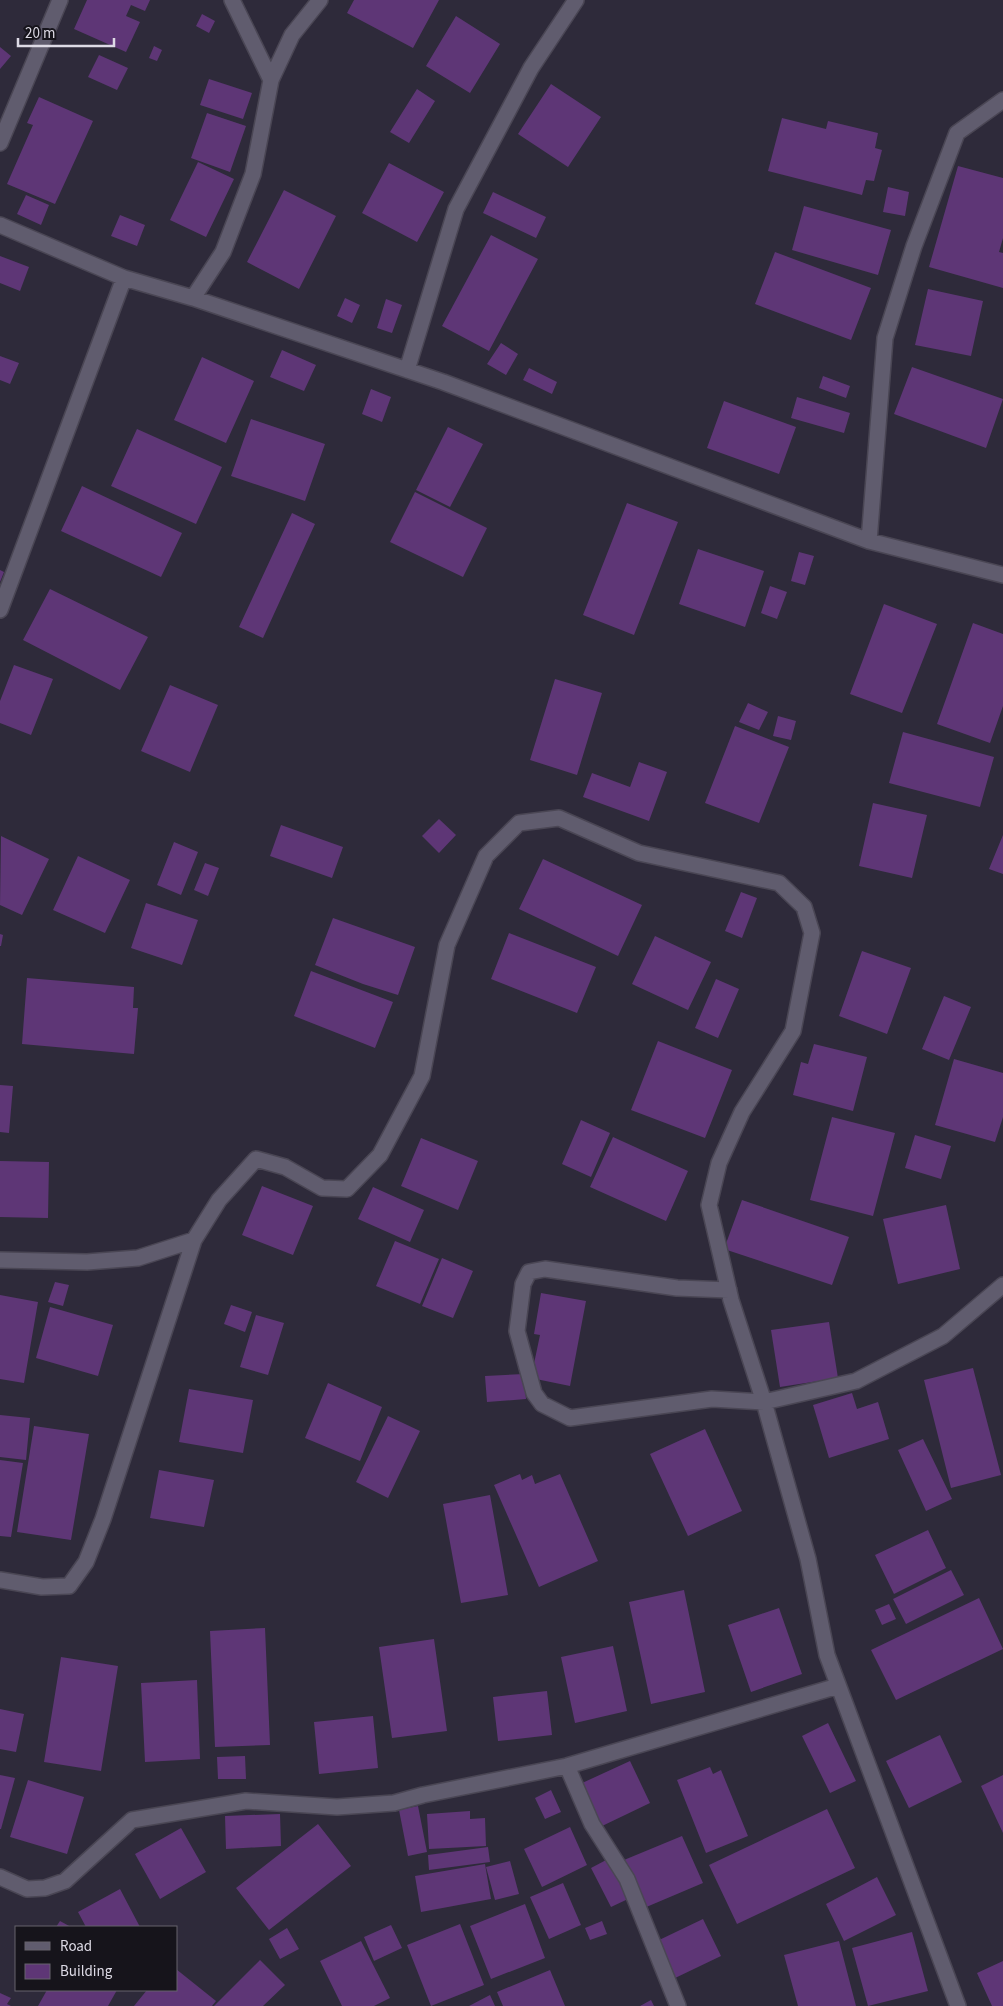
<svg xmlns="http://www.w3.org/2000/svg" width="1003" height="2006" font-family="'Source Sans 3',sans-serif">
  <style>
    .building { fill: #5e3676 }
    .lines { fill: none; stroke-linecap: round; stroke-linejoin: round }
    .minor-casing { stroke: #4a4654; stroke-width: 18 }
    .minor { stroke: #605c6e; stroke-width: 15 }
  </style>
  <rect width="100%" height="100%" fill="#2e2a3a"/>
  <path class="building" d="M87,0h63l-5,11 -14,-6 -5,11 14,6 -14,30 -52,-23z
    M354,0h85l-26,48 -66,-35z
    M202,14l13,7 -6,12 -13,-7z
    M456,16l44,28 -30,49 -44,-27z
    M154,46l8,4 -5,11 -8,-3z
    M0,47l11,9 -11,13z
    M99,55l29,13 -11,22 -29,-13z
    M209,79l43,14 -9,26 -43,-14z
    M551,84l50,33 -33,50 -50,-33z
    M417,89l18,12 -26,42 -19,-11z
    M39,97l54,24 -38,83 -48,-20 26,-59 -6,-2z
    M207,113l39,13 -16,46 -39,-14z
    M782,118l44,11 2,-8 50,12 -3,15 7,2 -8,31 -8,-1 -4,15 -94,-24z
    M198,162l36,17 -28,58 -36,-17z
    M389,163l55,29 -27,50 -55,-29z
    M958,166l45,12v60l-4,14 4,1v35l-74,-21z
    M888,187l21,5 -4,24 -22,-4z
    M284,190l52,26 -37,73 -52,-27z
    M493,192l53,25 -10,21 -53,-25z
    M26,195l23,10 -8,20 -24,-11z
    M804,206l87,24 -13,45 -86,-25z
    M120,215l25,10 -8,21 -26,-10z
    M491,235l47,24 -49,92 -47,-25z
    M775,252l96,36 -20,52 -96,-36z
    M0,256l29,11 -9,24 -20,-8z
    M928,289l55,12 -12,55 -56,-11z
    M345,298l15,7 -8,18 -15,-7z
    M386,299l16,6 -10,28 -15,-5z
    M501,343l17,11 -12,21 -19,-11z
    M282,350l34,15 -12,26 -34,-14z
    M0,356l19,7 -9,21 -10,-4z
    M202,357l52,24 -28,62 -52,-23z
    M912,367l91,32 -17,49 -92,-34z
    M529,368l28,14 -5,12 -29,-14z
    M823,376l27,10 -4,12 -27,-10z
    M371,389l20,8 -9,25 -20,-8z
    M797,397l53,16 -6,20 -53,-15z
    M724,401l72,26 -17,47 -72,-26z
    M251,419l74,25 -20,57 -74,-25z
    M448,427l35,17 -33,63 -34,-17z
    M137,429l85,38 -26,57 -85,-38z
    M82,486l100,47 -21,44 -100,-46z
    M415,492l72,36 -24,49 -73,-35z
    M627,503l51,19 -44,113 -51,-20z
    M292,513l23,11 -52,114 -24,-11z
    M698,549l66,22 -19,56 -66,-23z
    M799,552l15,4 -9,29 -14,-4z
    M0,570l4,2 -4,10z
    M770,586l17,6 -10,27 -16,-6z
    M50,589l98,48 -28,53 -97,-50z
    M884,604l53,20 -35,89 -52,-19z
    M973,623l30,11v72l-13,37 -53,-19z
    M14,665l39,14 -22,56 -31,-12v-22z
    M555,679l47,14 -25,82 -47,-15z
    M170,685l48,20 -28,67 -49,-21z
    M748,703l20,9 -9,18 -20,-8z
    M778,716l18,5 -5,19 -18,-4z
    M735,726l54,21 -30,76 -54,-20z
    M903,732l91,25 -14,50 -91,-24z
    M639,762l28,10 -18,49 -66,-24 9,-24 38,14z
    M873,803l54,12 -15,63 -53,-12z
    M439,819l17,16 -17,18 -17,-17z
    M281,825l62,22 -11,31 -62,-22z
    M1003,835v39l-14,-5z
    M1,836l48,23 -27,56 -22,-10z
    M174,842l24,10 -17,43 -24,-10z
    M78,856l52,24 -25,53 -52,-23z
    M543,859l99,46 -24,51 -99,-47z
    M205,863l14,5 -11,28 -14,-6z
    M741,892l16,6 -15,40 -17,-7z
    M146,903l52,17 -16,45 -51,-17z
    M333,918l82,29 -17,48 -35,-11 -48,-19z
    M509,933l87,34 -19,46 -86,-34z
    M0,934l3,1 -2,11h-1z
    M655,936l56,26 -23,48 -56,-26z
    M862,951l49,17 -24,66 -48,-18z
    M311,971l82,31 -18,46 -81,-32z
    M27,978l107,9 -1,21h5l-4,46 -112,-10z
    M716,979l23,10 -21,49 -23,-10z
    M944,996l27,11 -22,53 -27,-11z
    M658,1041l74,29 -27,68 -74,-28z
    M814,1044l53,13 -14,54 -60,-16 8,-33 7,2z
    M954,1059l49,14v44l-8,25 -60,-17z
    M0,1085l13,1 -4,47 -9,-1z
    M832,1117l63,16 -22,83 -63,-16z
    M581,1120l29,13 -19,44 -29,-13z
    M915,1135l36,11 -10,33 -36,-11z
    M613,1137l75,34 -22,50 -76,-34z
    M421,1138l57,23 -20,49 -57,-24z
    M0,1161l49,1 -1,56 -48,-1z
    M262,1186l51,20 -20,49 -51,-20z
    M373,1187l51,23 -14,32 -52,-23z
    M742,1200l107,37 -17,48 -108,-36z
    M946,1205l14,64 -62,15 -15,-65z
    M395,1241l44,18 -19,45 -44,-18z
    M442,1258l31,13 -20,47 -31,-12z
    M55,1282l14,3 -6,21 -15,-4z
    M541,1293l45,8 -16,85 -39,-8 9,-43 -6,-1z
    M0,1295l38,7 -14,81 -24,-4z
    M231,1305l21,7 -7,20 -21,-8z
    M50,1307l63,18 -15,51 -62,-18z
    M256,1315l28,8 -16,52 -28,-8z
    M829,1322l9,56 -58,9 -9,-57z
    M973,1368l28,107 -50,13 -27,-108z
    M524,1374l2,25 -39,3 -2,-26z
    M328,1383l54,24 -22,54 -55,-23z
    M189,1389l64,11 -10,53 -64,-11z
    M852,1393l5,16 21,-7 11,37 -60,19 -16,-53z
    M0,1415l30,3 -4,42 -26,-3z
    M388,1416l32,15 -32,67 -32,-16z
    M34,1426l55,8 -18,106 -54,-8z
    M705,1429l37,82 -54,25 -38,-82z
    M923,1439l29,60 -26,12 -28,-61z
    M0,1460l23,3 -12,74 -11,-1z
    M159,1470l55,10 -10,47 -54,-9z
    M520,1474l2,6 10,-5 3,9 25,-10 38,87 -59,26 -45,-102z
    M490,1495l18,100 -47,8 -18,-99z
    M928,1530l18,38 -52,26 -19,-39z
    M951,1570l13,25 -58,29 -13,-25z
    M684,1590l21,102 -54,12 -22,-102z
    M979,1598l24,51 -107,51 -25,-50z
    M889,1604l7,15 -14,6 -7,-15z
    M779,1608l23,66 -51,18 -23,-67z
    M265,1628l5,117 -55,2 -5,-116z
    M434,1639l13,92 -55,7 -13,-91z
    M613,1646l14,65 -52,12 -14,-66z
    M61,1657l57,9 -17,105 -57,-9z
    M197,1680l3,79 -55,3 -4,-79z
    M547,1691l5,44 -54,6 -5,-44z
    M0,1709l24,5 -8,38 -16,-3z
    M373,1716l5,52 -59,6 -5,-52z
    M828,1723l28,58 -26,12 -28,-57z
    M940,1735l22,47 -53,26 -23,-47z
    M245,1756l1,23h-28l-1,-22z
    M630,1761l20,42 -50,24 -20,-43z
    M710,1767l3,7 8,-4 27,66 -42,17 -29,-73z
    M0,1775l15,3 -14,51h-1z
    M1003,1775v58l-22,-47z
    M28,1780l56,17 -17,57 -57,-17z
    M551,1790l10,22 -16,7 -10,-21z
    M418,1806l9,46 -19,4 -9,-46z
    M827,1809l28,59 -118,56 -28,-59z
    M470,1811v8l15,-1 1,28 -57,3 -2,-35z
    M280,1814l1,32 -55,3 -1,-33z
    M318,1824l33,42 -82,64 -33,-42z
    M570,1827l17,38 -45,22 -18,-38z
    M181,1828l25,44 -46,27 -25,-45z
    M682,1836l21,47 -59,25 -20,-48z
    M488,1847l2,15 -61,8 -1,-15z
    M608,1859l20,40 -17,8 -20,-39z
    M510,1861l9,33 -24,6 -9,-33z
    M485,1864l6,35 -70,13 -6,-36z
    M877,1877l19,38 -52,26 -18,-37z
    M563,1883l18,42 -32,14 -19,-42z
    M120,1889l20,38h-54l-8,-15z
    M525,1904l20,54 -54,21 -21,-53z
    M703,1919l18,37 -48,23 -18,-37z
    M60,1921l11,6h-15z
    M602,1921l5,13 -17,6 -5,-12z
    M460,1924l24,61 -53,21 -24,-61z
    M391,1925l11,23 -28,13 -10,-24z
    M287,1928l12,21 -19,10 -11,-20z
    M912,1932l16,59 -60,15 -16,-58z
    M361,1941l29,57 -16,8h-32l-22,-45z
    M839,1941l17,65h-58l-14,-51z
    M260,1960l25,25 -22,21h-49z
    M1003,1961v45h-11l-15,-33z
    M176,1969l40,32 -4,5h-78l13,-16h29z
    M550,1970l15,36h-62l-6,-14z
    M47,1990h70l-9,16h-70z
    M0,1993l11,5 -4,6 4,2h-11z
    M490,1995l5,11h-26z
    M651,2000l3,6h-14z"/>
  <g class="lines">
    <g class="minor-casing">
      <path id="minor" d="M232,0l39,80
        M0,143l60,-143
        M0,225l124,53 69,20 250,84 426,159 134,34
        M193,298l30,-46 30,-78 18,-94 21,-45 28,-35
        M407,370l49,-161 75,-141 45,-68
        M869,541l16,-203 29,-92 43,-113 46,-33
        M0,610l124,-332
        M0,1260l87,2 51,-4 56,-18
        M729,1290l-52,-2 -132,-19 -16,3 -6,12 -6,47 17,62 8,11 28,14 142,-19 52,3 92,-21 87,-45 60,-51
        M0,1580l42,7 27,-1 17,-24 17,-43 91,-279 25,-40 37,-41 29,8 37,21 25,1 33,-34 42,-79 25,-131 39,-89 33,-33 40,-5 80,35 140,30 25,24 8,26 -19,98 -51,81 -23,51 -10,42 22,95 33,102 44,157 19,96 131,351
        M567,1766l25,58 35,55 51,127
        M0,1877l27,12 18,-1 20,-7 67,-61 114,-19 91,6 57,-4 29,-8 144,-29 271,-80"/>
    </g>
    <use href="#minor" class="minor"/>
  </g>
  <rect x="15" y="1926" width="162" height="65" fill="#16141b" stroke="#66636c"/>
  <rect x="25" y="1942" width="25" height="8" fill="#605c6e" stroke="#66636c"/>
  <text x="60" y="1951" font-size="15" fill="#dddae5">Road</text>
  <rect x="25" y="1964" width="25" height="15" fill="#5e3676" stroke="#66636c"/>
  <text x="60" y="1976" font-size="15" fill="#dddae5">Building</text>
  <path d="M18 38v8h96v-8" fill="none" stroke="#dddae5" stroke-width="2.5"/>
  <text x="25" y="38" font-size="15" fill="#dddae5" stroke="#16141b" stroke-width="4" paint-order="stroke">20 m</text>
</svg>
